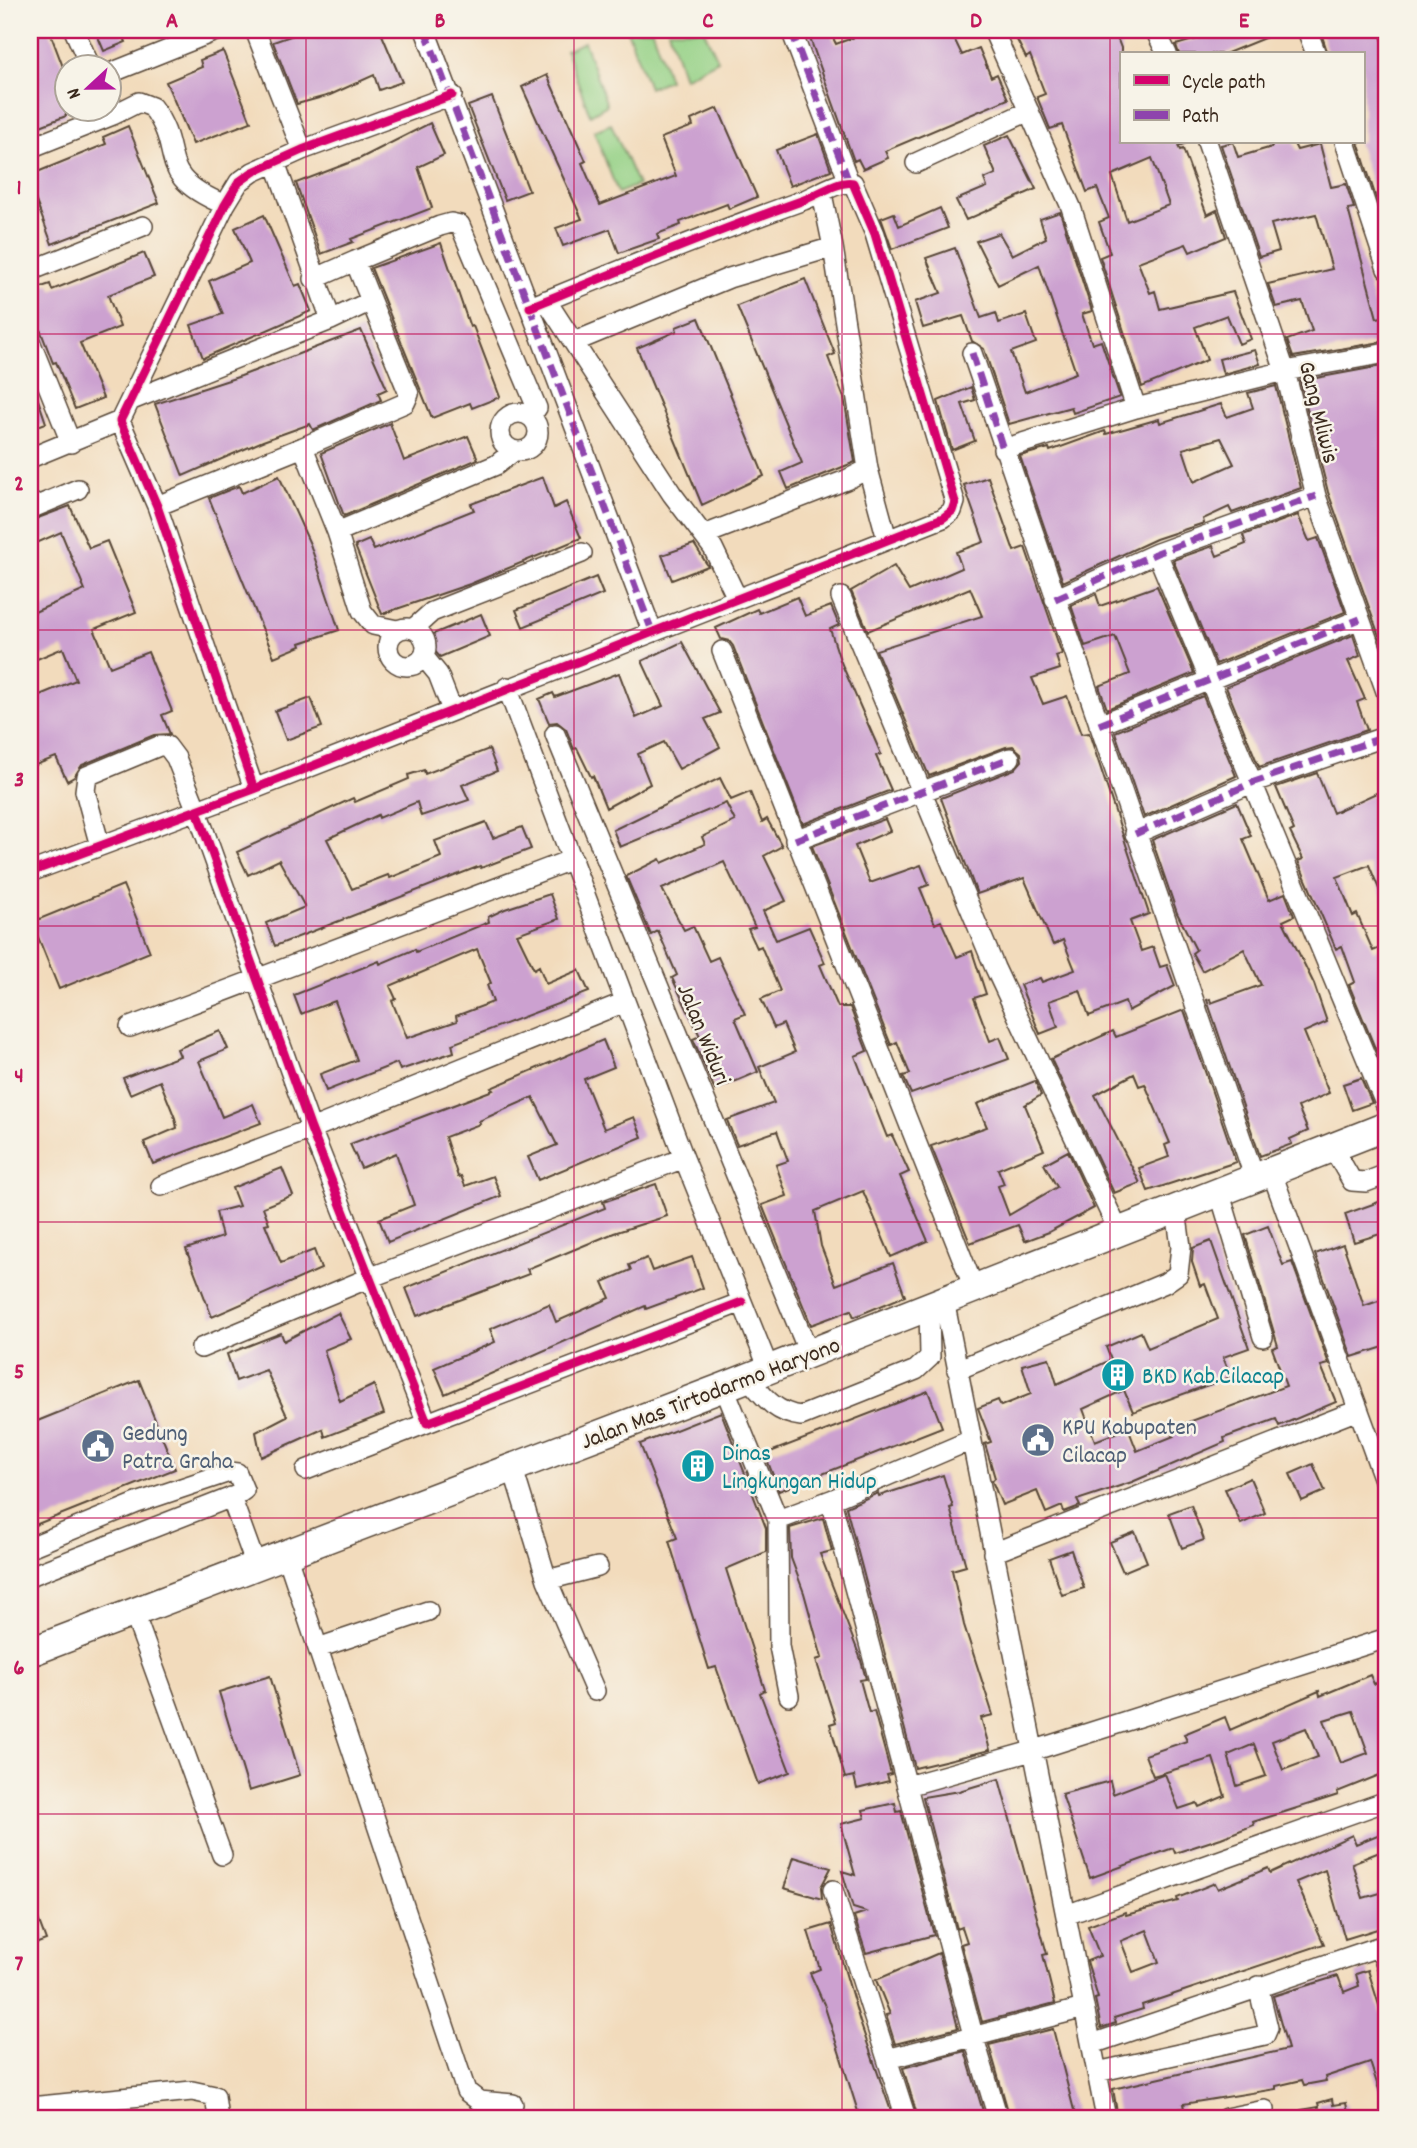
<svg xmlns="http://www.w3.org/2000/svg" width="1417" height="2148" font-family="Dekko,sans-serif">
  <style>
    .green { fill: #95d186; stroke: #687e52; stroke-width: 2 }
    .building { fill: #cca1d0; fill-rule: evenodd }
    .lines { fill: none; stroke-linecap: round; stroke-linejoin: round }
    .minor-casing { stroke: #564536; stroke-width: 22 }
    .highway-casing { stroke: #564536; stroke-width: 31 }
    .minor { stroke: #fff; stroke-width: 19 }
    .highway { stroke: #fff; stroke-width: 28 }
    .quiet { stroke: #8e44ad; stroke-width: 7; stroke-dasharray: 14 7; stroke-linecap: butt }
    .cycleway-casing { stroke: #f7f3e8; stroke-width: 13 }
    .cycleway { stroke: #d6006c; stroke-width: 9 }
    .grid { fill: none; stroke: #c2185b; stroke-width: 2; stroke-opacity: 0.55 }
    .labels { text-anchor: middle; stroke-width: 5; stroke-linejoin: round; paint-order: stroke }
    .street-label { font-size: 24px; fill: #3b2a1e; stroke: #f7f3e8 }
    .culture-label { font-size: 24px; fill: #0d838f; stroke: #f7f3e8; text-anchor: start }
    .service-label { font-size: 24px; fill: #4e5e75; stroke: #f7f3e8; text-anchor: start }
    .neatline { fill: none; stroke: #c2185b; stroke-width: 2.5 }
    .grid-label { font-size: 23px; text-anchor: middle; font-weight: bold; fill: #c2185b }
  </style>
  <rect width="100%" height="100%" fill="#f7f3e8"/>
  <filter id="ink" filterUnits="userSpaceOnUse"><feTurbulence type="fractalNoise" baseFrequency=".0143" numOctaves="2"/><feDisplacementMap in="SourceGraphic" scale="14" xChannelSelector="R" yChannelSelector="G"/><feConvolveMatrix kernelMatrix="1 2 1 2 8 2 1 2 1" color-interpolation-filters="sRGB"/></filter>
  <filter id="wash" filterUnits="userSpaceOnUse"><feTurbulence type="fractalNoise" baseFrequency=".00686" numOctaves="4" result="noise"/><feDisplacementMap in="SourceGraphic" scale="28" xChannelSelector="R" yChannelSelector="G"/><feGaussianBlur stdDeviation="1.57" result="paint"/><feColorMatrix in="noise" values="0 0 0 0 0 0 0 0 0 0 0 0 0 0 0 0 0 1.4 0 .05"/><feComposite in="paint" operator="in"/></filter>
  <g filter="url(#wash)">
    <rect width="100%" height="100%" fill="#f2dbbc"/>
    <path class="green" d="M627,30h25l17,50 -20,8z
      M668,30h36l14,30 -34,18z
      M584,42l23,63 -17,10 -24,-65z
      M611,124l27,61 -20,8 -24,-62z"/>
    <g id="blocks">
      <path class="building" d="M30,30h19l17,45v41l-36,14z
        M95,30h26l5,12 -22,9z
        M308,30h72l22,52 -23,8 -5,-15 -44,20 -33,9 -24,-62z
        M807,30h22l7,14 38,-14h54l3,8 19,-8 12,25 17,-7 12,29 6,-3 11,25 -123,52 3,7 -25,11 -5,-10 -4,2z
        M1012,30h102l7,18v94h68l-11,4 2,4 3,-1 24,66 10,-5 9,27 -36,15 -4,-8 -48,18 12,31 5,-2 5,18 73,-17 18,47 -12,5 -12,-29 -32,12 12,33 -65,27 -42,-130 10,-4 -11,-31 10,-4 -12,-30 -10,4 -25,-67 -12,4 -13,-32 8,-3 -15,-39 -4,3zM1152,158l17,47 -42,16 -15,-46z
        M1227,30h57l-59,24h-46l-3,-9z
        M1320,30h59l8,23v150l-9,1 -20,-62h5v-88h-35z
        M223,51l28,71 -58,22 -27,-62 36,-15 -2,-7z
        M547,75l39,86 -4,2 18,42 76,-29 -15,-38 32,-12 -2,-6 27,-12 39,89 -28,12 -2,-5 -47,18 1,3 -24,9 2,5 -40,14 -9,-24 -47,17 -7,-18 26,-9 -60,-132z
        M492,97l37,94 -24,9 -37,-94z
        M430,123l14,32 -26,12 14,41 -81,31 2,3 -32,12 -25,-71 63,-24z
        M128,126l31,77 -107,41 -22,-59v-10l76,-31 -3,-7z
        M818,134l13,36 -41,16 -14,-36z
        M1009,135l27,54 -70,31 -10,-20 31,-13 -3,-8 12,-5 -12,-28z
        M1233,142l5,15 34,-10 -2,-5h23l4,8 23,-6 11,43 15,-3 8,24 -6,1 29,109 10,-2v25l-94,16 -6,-17 25,-9 -10,-30 -26,6 -8,-23 64,-15 -16,-55 -45,10 8,27 -20,6 -38,-112z
        M940,208l8,20 -56,21 -11,-31 13,-5 5,13z
        M1060,212l32,99 -10,3 10,30 9,-3 19,56 -47,16 -2,-6 -62,17 -25,-75 -12,-8 -9,-25 -40,12 -8,-26 26,-9 -15,-35 29,-10 26,70 15,-5 3,10 27,-9 10,29 -25,9 14,40 51,-19 -37,-108 -41,20 -22,-44 23,-8 13,22 34,-17 -6,-19z
        M264,215l31,71 5,-2 11,27 -108,47 -12,-33 32,-11 -14,-33 41,-18 -15,-35z
        M441,243l29,84 3,-1 27,71 -28,11 -2,-5 -38,15 -61,-150z
        M144,253l10,24 -46,18 12,32 -40,16 23,55 -28,11 -19,-47 -3,1 -23,-60v-12l20,-7 2,6z
        M805,279l30,75 -7,3 16,41 11,64 -67,27 -7,-17 21,-9 -65,-157z
        M699,318l65,158 -62,29 -65,-157 40,-17 -1,-4z
        M361,330l26,59 -9,4 3,7 -68,30 -3,-6 -47,17 -80,35 -28,-72 86,-28z
        M1255,350l5,14 -37,10 -4,-15z
        M1387,365v293l-59,-166 -28,-111z
        M32,382l14,41 -16,6v-46z
        M1276,386l25,102 -69,25 -3,-6 -26,12 1,4 -48,16 -93,43 -43,-126 29,-8 1,3 55,-20 1,3 53,-15 1,4 61,-19 6,13 26,-9 -5,-15zM1221,438l13,26 -40,18 -11,-33z
        M971,387l4,13 -13,4 13,37 -23,9 -14,-49z
        M390,423l14,38 64,-25 10,23 -134,57 -23,-63z
        M279,476l31,68 29,86 -39,13 1,3 -27,11 -65,-159 30,-12 3,7z
        M543,477l11,31 12,-6 15,36 -111,46 -88,30 -27,-68 14,-6 5,10 100,-40 -3,-6z
        M988,477l26,74 11,-4 37,107 -6,2 4,13 -28,9 11,26 24,-8 14,38 8,-1 60,181 -19,7 11,30 12,-4 7,20 7,-2 8,21 -47,25 -3,-9 -36,14 -9,-26 -31,11 9,26 -18,7 -20,-49 20,-7 2,4 33,-12 -12,-30 -10,5 -29,-67 -47,16 -36,-96 74,-29 7,-8 -1,-8 -8,-7 -7,1 -77,29 -53,-126 106,-34 -12,-28 -102,43 -17,-40 43,-25 15,25 53,-23 -6,-16 28,-10 -20,-57z
        M70,506l19,42 18,-7 29,71 -42,17 16,38 38,-15 24,59 -10,4 8,19 -16,1 -72,30 -8,12 -7,4 -11,-24 -26,10v-68l46,-19 -13,-32 -33,14v-48l55,-24 -24,-58 -31,14v-25z
        M1298,515l11,26 9,-3 27,74 -129,52 -43,-104 40,-14 4,10 29,-12 -3,-9z
        M694,544l14,22 -36,14 -10,-25z
        M596,577l7,17 -80,33 -7,-17z
        M1157,586l37,87 -87,36 -8,-23 31,-12 -15,-38 -30,10 -14,-41 25,-11 4,12z
        M797,597l8,19 26,-10 8,19 -9,4 10,31 41,94 -5,2 15,34 -88,34 -70,-178 -4,-5 -8,-2 -5,-11 41,-19 2,4z
        M481,614l9,22 -50,21 -9,-10 -5,-10z
        M1353,635l7,21 -12,5 17,38 -8,3 10,28 -108,37 -33,-80z
        M682,642l38,71 -15,6 15,28 -41,22 -15,-27 -26,12 12,30 -44,24 -13,-32 -2,1 -14,-29 -3,1 -8,-20 -9,-7 -8,1 -10,-24 14,-6 2,4 64,-24 17,45 27,-12 -21,-45z
        M1203,696l33,80 -92,41 -29,-85z
        M311,698l11,29 -36,13 -11,-29z
        M489,749l8,22 -35,14 7,15 -48,16 -4,-14 -38,16 -1,-3 -51,24 25,50 36,-14 2,3 51,-21 -6,-16 51,-19 7,16 29,-11 9,22 -50,19 -1,-2 -205,80 -9,-23 39,-16 -26,-47 -31,15 -11,-23 116,-54 2,4 54,-23 -1,-4 16,-5 1,4z
        M1317,773l16,40 54,-25v120l-18,-43 -32,12 16,39 4,-2 16,37 14,-6v132l-38,-92 6,-3 -13,-36 -6,3 -38,-88 5,-2 -13,-27 4,-2 -18,-43z
        M720,778l11,22 19,-8 12,30 5,-3 15,27 -18,10 22,45 -23,10 13,29 33,-13 16,36 -5,2 18,42h12l17,44 -12,5 32,81 5,-2 17,37 -9,4 28,65 -37,16 -28,-66 -48,20 6,35 15,39 57,-22 12,33 -51,21 -3,-7 -40,15 -49,-120 25,-9 -11,-31 12,-4 -11,-30 -40,14 -10,-25 47,-17 -15,-36 36,-15 -12,-28 -9,4 -13,-29 19,-8 -19,-45 -4,2 -9,-19 7,-2 -31,-65 -62,27 22,41 9,-4 16,35 9,-4 27,57 -10,4 23,54 -43,18 -22,-51 7,-3 -28,-58 5,-3 -19,-44 -7,4 -25,-59 34,-17 2,4 43,-19 -3,-7 33,-16 -9,-18 -106,44 -7,-17z
        M1237,803l14,33 -8,3 26,61 16,-7 9,23 -11,5 31,63 13,38 -23,10 25,61 -31,14 10,24 -18,8 2,5 -32,12 -53,-156 3,-1 1,4 50,-18 -17,-36 -42,22 -10,-18 4,-3 -19,-37 -25,-73z
        M885,819l5,12 -35,15 15,37 51,-18 8,20 -9,3 15,36 6,-3 16,36 15,-6 14,43 -12,4 16,43 10,-4 9,22 -98,35 -8,-18 7,-2 -13,-32 -6,3 -79,-199z
        M123,885l27,67 -91,37 -27,-67z
        M550,894l9,25 -42,15 17,35 5,-3 7,18 33,-14 10,22 -137,52 2,8 -54,18 -3,-7 -71,28 -6,-17 37,-14 -22,-59 -34,13 -7,-19 85,-34 1,3 35,-15 1,3 73,-30 -1,-5 17,-8zM477,949l14,34 -4,2 6,17 -37,14 1,5 -50,17 -15,-37 4,-2 -6,-13z
        M1184,1010l52,152 -88,29 -9,-23 30,-11 -4,-12 5,-2 -25,-59 -6,2 -5,-12 -39,21 45,88 -26,10 -63,-134 62,-28 3,6z
        M220,1031l8,18 -29,12 23,56 31,-13 8,19 -108,41 -9,-22 33,-14 -2,-10 -15,-37 -30,13 -7,-16 57,-22 -3,-7z
        M603,1040l11,27 -30,12 20,50 30,-12 8,20 -104,43 -10,-23 29,-12 -24,-48 -54,24 1,3 -35,13 13,40 3,-1 4,10 28,-10 8,20 -113,46 -9,-23 35,-14 -18,-52 -35,15 -11,-24 143,-54 -2,-2z
        M1361,1078l11,25 -20,7 -9,-26z
        M1035,1081l6,14 -16,10 19,45 -46,19 6,15 -6,2 11,29 48,-28 -13,-23 24,-13 26,57 -45,24 -24,9 -7,-16 -48,18 -39,-97 56,-19 -10,-23z
        M282,1168l11,27 -30,12 6,16 -4,1 16,39 33,-13 7,19 -109,48 -26,-68 36,-12 -6,-25 23,-6 -7,-18z
        M656,1184l11,32 -53,17 -87,36 2,5 -112,42 -11,-28 199,-80 -2,-6z
        M1387,1199v33l-33,10 -9,-28z
        M1268,1226l15,39 9,-3 37,102 -8,2 15,36 -57,24 -3,-7 -52,19 1,4 -93,40 -55,18 3,6 -16,6 -2,-6 -16,7 -9,-22 -35,14 -10,-24 3,-3 -10,-34 6,-2 -13,-34 20,-8 3,6 30,-12 -9,-29 27,-7 8,26 54,-24 -5,-13 35,-15 7,16 70,-29 -13,-35 -5,2 -8,-24 1,-14 18,-7 38,107 -26,9 8,20 -98,35 -9,-22 -41,19 12,32 33,-13 9,23 37,-15 -1,-3 15,-6 -2,-4 100,-37 -14,-38 6,-2 -33,-111z
        M1343,1244l21,62 23,-8v48l-35,11 -37,-103z
        M692,1257l11,31 -57,21 -1,-3 -200,88 -11,-26 61,-26 -5,-13 59,-25 7,18 54,-24 -7,-16 28,-12 -2,-5 18,-7 5,13z
        M338,1313l13,26 -27,11 16,51 34,-16 10,29 -59,23 -2,-8 -62,28 -5,-25 31,-16 -21,-46 -30,11 -9,-27 54,-21 3,8z
        M139,1380l36,89 -145,58v-103z
        M928,1391l14,36 -163,64 -14,-37z
        M721,1412l45,116v24l-40,17 39,121 -5,3 30,79 -32,12 -42,-117 -7,2 -40,-128 8,-3 -37,-94z
        M1313,1464l12,27 -23,10 -12,-27z
        M943,1475l10,32 -3,1 16,58 -14,4 12,55 29,90 -12,3 9,32 -75,18 -69,-261 32,-14 1,3z
        M1250,1478l15,35 -24,11 -16,-35z
        M1191,1505l13,35 -22,8 -13,-35z
        M823,1518l9,33 -12,3 40,103 6,22 -6,1 9,33 5,-2 17,63 -4,1 2,6 -32,8 -3,-13 -9,2 -15,-54 6,-2 -20,-62 6,-2 -18,-65 -13,-35 -1,-30z
        M1135,1532l12,30 -24,10 -13,-30z
        M1071,1550l13,38 -22,7 -13,-37z
        M1370,1675l4,9 13,-5v93l-50,20 1,3 -85,27 1,3 -33,13 -46,15 -2,-5 -83,30 -28,-84 48,-13 3,13 52,-20 14,35 18,-6 2,4 26,-11 -12,-38 -60,18 -8,-21 42,-14 -3,-7 41,-17 5,13 89,-39 1,5zM1353,1711l15,42 -27,10 -17,-43zM1306,1728l12,29 -35,13 -11,-29zM1254,1744l12,32 -29,10 -9,-31z
        M270,1676l30,99 -51,16 -30,-99z
        M999,1779l48,175 -4,1 12,48 -73,19 -21,-78 6,-2 -5,-15 -5,2 -34,-132 36,-6z
        M895,1803l2,9 4,-1 33,124 -68,18 -12,-37 12,-4 -13,-4 -11,-37 13,4 -14,-51 24,-6 -2,-8z
        M1387,1831v18l-35,14 11,35 24,-7v35l-42,13 -20,-69 -29,12 28,62 -182,61 1,4 -29,9 2,5 -15,5 -6,-29 3,-1 -11,-37 13,-5 -12,-30 37,-14 1,3 52,-14 -1,-3 38,-15 3,6 50,-21 2,5 82,-38 4,9zM1147,1930l12,32 -26,10 -12,-31z
        M794,1857l37,11 -10,19 1,12 -38,-11z
        M31,1900l15,40 -16,6v-45z
        M831,1924l29,98 33,95 -33,1 -36,-114 -14,-31 10,-4 -12,-38z
        M939,1953l19,75 -63,16 -9,-29 4,-1 -14,-34z
        M1368,1970l19,61v73l-3,1 -14,-43 -45,15 1,4 -22,4 -2,-5 -26,6v3l-93,15 1,4 -35,6 1,4h-32l-5,-29 175,-40 -15,-53 65,-20 6,16 15,-6 -3,-12z
        M1053,2029l23,89h-66l-21,-73z
        M965,2051l20,67h-67l-15,-50z
        M1332,2099l1,6 13,-2 3,15h-47l-1,-8 18,-3 -1,-4z"/>
    </g>
  </g>
  <g filter="url(#ink)">
    <use href="#blocks" fill-opacity="0" stroke="#564536" stroke-width="2"/>
    <g class="lines">
      <g class="minor-casing">
        <path id="minor" d="M74,30l16,36
          M255,30l47,120
          M425,30l227,601
          M791,30l58,152
          M993,30l78,177 65,201
          M1155,30l12,24
          M1307,30l9,24
          M108,74l110,-44
          M108,105l5,10 26,-13 13,5c35,47 -1,67 73,98
          M1207,142l78,229 31,125 71,198
          M1345,142l42,127
          M30,148l83,-33
          M275,162l56,158 40,-19 38,93 -4,9 -102,44 34,85 25,79 11,14 24,5
          M916,163l113,-52
          M355,261l85,-35 11,-3 9,2 77,183
          M30,271l113,-45
          M314,279l41,-18 16,40
          M546,300l126,194 41,54 24,50
          M30,341l41,102
          M574,342l155,-64 104,-31
          M972,353l283,826
          M132,400l199,-80
          M500 432a19 19 0 1 1 38 0a19 19 0 1 1-38 0Z
          M1003,449l133,-41 149,-37 102,-18
          M30,458l90,-37
          M868,469l19,70
          M157,506l146,-59
          M30,509l48,-20
          M337,532l159,-67 18,-14
          M704,535l142,-55 22,-11 -35,-222 -11,-53
          M1157,553l230,555
          M841,597l154,371 124,264
          M1055,599l102,-46 159,-57
          M388 647a19 19 0 1 1 38 0a19 19 0 1 1-38 0Z
          M414,628l18,-16 150,-59
          M722,651l252,637
          M424,657l14,17 14,36
          M507,687l177,471 85,211
          M1099,725l261,-106
          M555,734l254,619
          M254,789l-97,-283 -37,-85 105,-216 14,-23 14,-10 49,-22 150,-55
          M1135,834l119,-52 133,-46
          M795,840l215,-82
          M100,846l-15,-55 2,-15 72,-30h8l9,12 21,53 114,318 116,294 315,-121
          M30,872l224,-83 689,-271 9,-7 3,-9 -80,-268 -22,-51c-14,-3 -36,12 -49,17 -93,33 -183,70 -274,107
          M130,1027l443,-168
          M1333,1148l19,33 14,1 21,-8
          M1272,1173l115,315
          M161,1186l150,-57 314,-127
          M1220,1194l43,143
          M944,1300l162,818
          M201,1348l168,-70 315,-120
          M957,1370l208,-87 13,-9 3,-27 -5,-37
          M748,1378c16,19 27,35 53,38l115,-46 14,-13 -1,-51
          M724,1387l54,133 1,126 10,50
          M971,1440l-140,60 142,535 25,83
          M513,1469l34,111 48,111
          M306,1470l121,-47
          M231,1497l25,69
          M778,1520l53,-20
          M30,1547l107,-44 92,-31 8,1 7,17 -7,5 -207,81
          M993,1553l365,-143
          M287,1556l179,535 13,10 34,3
          M547,1580l51,-13
          M134,1613l88,242
          M318,1648l110,-37
          M907,1786l125,-35 355,-113
          M833,1890l73,228
          M1066,1915l321,-114
          M1380,1947l7,20
          M1092,2044l295,-100
          M887,2059l197,-51
          M1097,2072l168,-37 3,-7 -10,-42
          M30,2107l162,-16 23,5 3,22
          M1226,2118l39,-8"/>
      </g>
      <g class="highway-casing">
        <path id="highway" d="M30,1652l694,-265 663,-261"/>
      </g>
      <use href="#minor" class="minor"/>
      <use href="#highway" class="highway"/>
      <path class="quiet" d="M425,30l227,601
        M791,30l58,152
        M972,353l31,96
        M1055,599l102,-46 159,-57
        M1099,725l261,-106
        M1135,834l119,-52 133,-46
        M795,840l215,-82"/>
      <g class="cycleway-casing">
        <path id="cycleway" d="M254,789l-97,-283 -37,-85 105,-216 14,-23 14,-10 49,-22 150,-55
          M197,811l114,318 116,294 315,-121
          M30,872l224,-83 689,-271 9,-7 3,-9 -80,-268 -22,-51c-14,-3 -36,12 -49,17 -93,33 -183,70 -274,107"/>
      </g>
      <use href="#cycleway" class="cycleway"/>
    </g>
  </g>
  <path class="grid" d="M306,30v2088M574,30v2088M842,30v2088M1110,30v2088M30,334h1357M30,630h1357M30,926h1357M30,1222h1357M30,1518h1357M30,1814h1357"/>
  <defs>
    <g id="building-disc" transform="scale(1.75)"><circle r="9.5" fill="#0f9aa8" stroke="#f7f3e8"/><path d="M-4-6H4V6H1V3H-1V6H-4ZM-2.5-4.3h1.7v1.8h-1.7ZM.8-4.3h1.7v1.8H.8ZM-2.5-1h1.7V.8h-1.7ZM.8-1h1.7V.8H.8Z" fill="#fff"/></g>
    <g id="civic-disc" transform="scale(1.75)"><circle r="9.5" fill="#5c6f8a" stroke="#f7f3e8"/><path d="M-.6-6.5H3V-4.5H.6V-3L4-1V1h2V6H-6V1h2V-1L-.6-3ZM-1.2 2.5V6h2.4V2.5Z" fill="#fff"/></g>
  </defs>
  <g fill-rule="evenodd">
    <use href="#building-disc" x="1118" y="1375"/>
    <use href="#civic-disc" x="1038" y="1440"/>
    <use href="#civic-disc" x="98" y="1446"/>
    <use href="#building-disc" x="698" y="1466"/>
  </g>
  <g class="labels">
    <g class="street-label">
      <text transform="translate(1320 412) rotate(76)" y="8">Gang Mliwis</text>
      <text transform="translate(705 1034) rotate(68)" y="8">Jalan Widuri</text>
      <text transform="translate(710 1392) rotate(-21)" y="8">Jalan Mas Tirtodarmo Haryono</text>
    </g>
    <g class="culture-label">
      <text x="1142" y="1383">BKD Kab.Cilacap</text>
      <text x="722" y="1460">Dinas<tspan x="722" dy="28">Lingkungan Hidup</tspan></text>
    </g>
    <g class="service-label">
      <text x="1062" y="1434">KPU Kabupaten<tspan x="1062" dy="28">Cilacap</tspan></text>
      <text x="122" y="1440">Gedung<tspan x="122" dy="28">Patra Graha</tspan></text>
    </g>
  </g>
  <rect width="1417" height="2148" fill="none" stroke="#f7f3e8" stroke-width="77"/>
  <rect x="1120" y="52" width="245" height="91" fill="#f7f3e8" stroke="#aca397" stroke-width="2"/>
  <rect x="1134" y="75" width="35" height="10" fill="#d6006c" stroke="#aca397" stroke-width="2"/>
  <text x="1182" y="88" font-size="21" fill="#3b2a1e">Cycle path</text>
  <rect x="1134" y="110" width="35" height="10" fill="#8e44ad" stroke="#aca397" stroke-width="2"/>
  <text x="1182" y="122" font-size="21" fill="#3b2a1e">Path</text>
  <g transform="translate(88 88) rotate(248)"><circle r="33" fill="#f7f3e8" stroke="#aca397" stroke-width="2"/>
  <path d="M0-5L12 26L0 18L-12 26Z" fill="#b5179e"/>
  <text y="-10" font-size="19" font-weight="bold" text-anchor="middle" fill="#3b2a1e">N</text>
  </g>
  <rect x="38" y="38" width="1340" height="2072" class="neatline"/>
  <g class="grid-label">
    <text x="172" y="27">A</text>
    <text x="440" y="27">B</text>
    <text x="708" y="27">C</text>
    <text x="976" y="27">D</text>
    <text x="1244" y="27">E</text>
    <text x="19" y="194">1</text>
    <text x="19" y="490">2</text>
    <text x="19" y="786">3</text>
    <text x="19" y="1082">4</text>
    <text x="19" y="1378">5</text>
    <text x="19" y="1674">6</text>
    <text x="19" y="1970">7</text>
  </g>
</svg>
